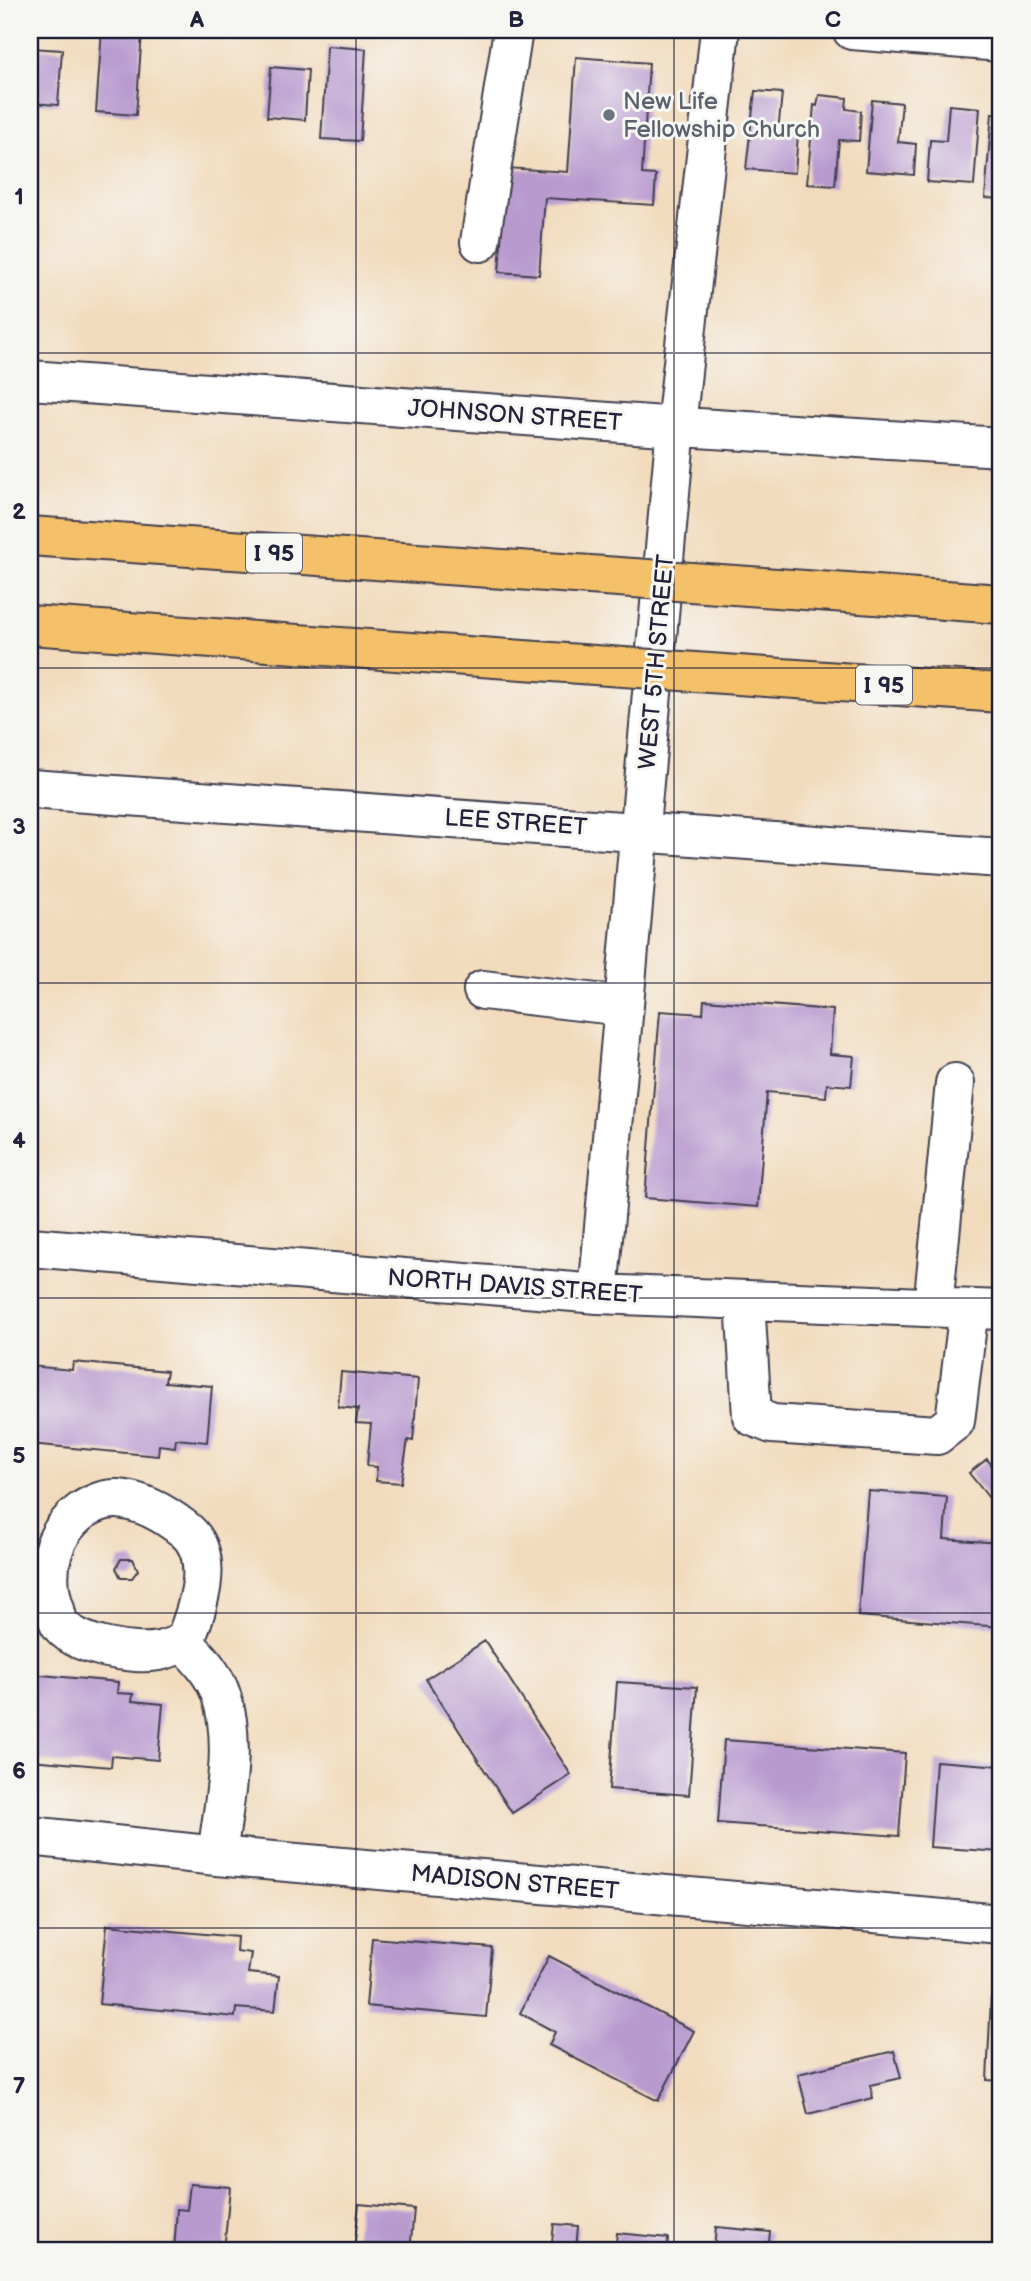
<svg xmlns="http://www.w3.org/2000/svg" width="1031" height="2281" font-family="'Balsamiq Sans',sans-serif">
  <style>
    .building { fill: #b89acf }
    .lines { fill: none; stroke-linecap: round; stroke-linejoin: round }
    .minor-casing { stroke: #413e4e; stroke-width: 42 }
    .highway-casing { stroke: #413e4e; stroke-width: 42 }
    .minor { stroke: #fff; stroke-width: 38 }
    .highway { stroke: #f4c16a; stroke-width: 38 }
    .highway-bridge-casing { stroke: #413e4e; stroke-width: 42; stroke-linecap: butt }
    .highway-bridge { stroke: #f4c16a; stroke-width: 38 }
    .grid { fill: none; stroke: #22223b; stroke-width: 2; stroke-opacity: 0.55 }
    .worship-dot { fill: #6b7280; stroke: #f6f6f2; stroke-width: 2.5 }
    .labels { text-anchor: middle; stroke-width: 6; stroke-linejoin: round; paint-order: stroke }
    .shield { fill: #f6f6f2; stroke: #626272; stroke-width: 2 }
    .shield-label { font-size: 23px; font-weight: bold; fill: #22223b }
    .worship-label { font-size: 24px; fill: #5b616d; stroke: #f6f6f2; text-anchor: start }
    .street-label { font-size: 24px; fill: #22223b; stroke: #f6f6f2 }
    .neatline { fill: none; stroke: #22223b; stroke-width: 2.5 }
    .grid-label { font-size: 23px; text-anchor: middle; font-weight: bold; fill: #22223b }
  </style>
  <rect width="100%" height="100%" fill="#f6f6f2"/>
  <filter id="ink" filterUnits="userSpaceOnUse"><feTurbulence type="fractalNoise" baseFrequency=".0143" numOctaves="2"/><feDisplacementMap in="SourceGraphic" scale="14" xChannelSelector="R" yChannelSelector="G"/><feConvolveMatrix kernelMatrix="1 2 1 2 8 2 1 2 1" color-interpolation-filters="sRGB"/></filter>
  <filter id="wash" filterUnits="userSpaceOnUse"><feTurbulence type="fractalNoise" baseFrequency=".00686" numOctaves="4" result="noise"/><feDisplacementMap in="SourceGraphic" scale="28" xChannelSelector="R" yChannelSelector="G"/><feGaussianBlur stdDeviation="1.57" result="paint"/><feColorMatrix in="noise" values="0 0 0 0 0 0 0 0 0 0 0 0 0 0 0 0 0 1.4 0 .05"/><feComposite in="paint" operator="in"/></filter>
  <g filter="url(#wash)">
    <rect width="100%" height="100%" fill="#f2dbbd"/>
    <g id="blocks">
      <path class="building" d="M102,30l40,2 -6,83 -40,-3z
        M327,46l39,3 -6,92 -39,-2z
        M30,48l32,2 -4,55 -28,-2z
        M576,57l73,6 -7,111 14,1 -2,30 -109,-7 -6,77 -40,-3 7,-104 62,4z
        M271,67l37,3 -3,50 -38,-3z
        M755,91l27,2 -4,39 20,2 -3,39 -49,-4z
        M819,95l28,3 -1,11 15,2 -2,30 -20,-1 -4,46 -28,-2 7,-79 3,1z
        M872,100l30,3 -4,39 18,2 -2,31 -48,-4z
        M949,105l31,3 -6,77 -47,-3 3,-42 16,1z
        M997,108h4v91l-16,-1 7,-85 5,1z
        M704,1000l129,10 -3,44 24,2 -3,30 -24,-2 -1,13 -59,-5 -9,115 -113,-9 15,-187 43,3z
        M73,1362l94,9 -2,11 47,4 -5,56 -31,-3 -1,8 -16,-2 -1,11 -128,-12v-78l42,4z
        M341,1372l77,7 -5,62 -5,-1 -7,43 -25,-2 1,-14 -10,-1 4,-42 -15,-1 2,-14 -20,-2z
        M987,1459l14,18v36l-32,-40z
        M868,1491l79,6 -3,42 57,4v84l-143,-11z
        M121,1559h12l5,11 -6,8h-11l-5,-10z
        M485,1641l86,134 -59,38 -86,-134z
        M30,1674l88,8 -1,11 16,1 -1,7 31,3 -5,56 -46,-4 -1,11 -81,-7z
        M617,1682l80,5 -8,108 -80,-6z
        M724,1740l181,13 -6,83 -181,-13z
        M936,1761l65,5v86l-71,-5z
        M107,1925l130,12 -1,14 15,2 -3,20 31,3 -4,35 -39,-3 -1,9 -136,-13z
        M372,1938l120,10 -6,69 -120,-11z
        M549,1956l145,75 -36,70 -109,-56 6,-13 -35,-19z
        M991,1998l10,1v82l-14,-1z
        M894,2051l7,27 -31,7 3,13 -65,16 -10,-40z
        M190,2184l40,3 -6,64h-50l3,-42 10,1z
        M359,2204l55,5 -4,42h-56z
        M554,2224l24,2 -2,25h-25z
        M716,2227l54,5 -2,19h-54z
        M617,2233l51,5 -1,13h-52z"/>
    </g>
  </g>
  <g filter="url(#ink)">
    <use href="#blocks" fill-opacity="0" stroke="#413e4e" stroke-width="2"/>
    <g class="lines">
      <g class="minor-casing">
        <path id="minor" d="M852,30l149,12
          M480,242l33,-212
          M30,380l620,45 351,22
          M30,789l971,69
          M483,990l140,16
          M30,1247l568,47 403,16
          M598,1294l78,-868 44,-396
          M745,1300l7,116 20,8 165,11 18,-14 14,-112
          M933,1307l22,-224
          M184,1643c-8,2 -16,6 -25,8 -24,5 -85,-5 -99,-27 -3,-4 -4,-11 -5,-15 -13,-36 -4,-76 28,-99 9,-6 23,-12 35,-11 25,2 47,15 66,30 34,26 13,82 0,114 15,15 30,31 37,52 17,50 2,110 -4,161
          M30,1836l187,20 784,68"/>
      </g>
      <g class="highway-casing">
        <path id="highway" d="M30,536l488,34
          M777,588l224,16
          M30,625l479,34
          M767,677l234,16"/>
      </g>
      <use href="#minor" class="minor"/>
      <use href="#highway" class="highway"/>
      <g class="highway-bridge-casing">
        <path id="highway-bridge" d="M518,570l259,18
          M509,659l258,18"/>
      </g>
      <use href="#highway-bridge" class="highway-bridge"/>
    </g>
  </g>
  <path class="grid" d="M356,30v2221M674,30v2221M30,353h971M30,668h971M30,983h971M30,1298h971M30,1613h971M30,1928h971"/>
  <circle class="worship-dot" cx="609" cy="115" r="7"/>
  <g class="labels">
    <g class="shield">
      <rect x="246" y="533.5" width="56" height="39" rx="5"/>
      <rect x="856" y="665.5" width="56" height="39" rx="5"/>
    </g>
    <g class="shield-label">
      <text x="274" y="561">I 95</text>
      <text x="884" y="693">I 95</text>
    </g>
    <g class="worship-label">
      <text x="623" y="109">New Life<tspan x="623" dy="28">Fellowship Church</tspan></text>
    </g>
    <g class="street-label">
      <text transform="translate(515 415) rotate(4)" y="8">JOHNSON STREET</text>
      <text transform="translate(656 662) rotate(-85)" y="8">WEST 5TH STREET</text>
      <text transform="translate(516 822) rotate(4)" y="8">LEE STREET</text>
      <text transform="translate(515 1286) rotate(4)" y="8">NORTH DAVIS STREET</text>
      <text transform="translate(515 1882) rotate(5)" y="8">MADISON STREET</text>
    </g>
  </g>
  <rect width="1031" height="2281" fill="none" stroke="#f6f6f2" stroke-width="77"/>
  <rect x="38" y="38" width="954" height="2204" class="neatline"/>
  <g class="grid-label">
    <text x="197" y="27">A</text>
    <text x="516" y="27">B</text>
    <text x="833" y="27">C</text>
    <text x="19" y="204">1</text>
    <text x="19" y="519">2</text>
    <text x="19" y="834">3</text>
    <text x="19" y="1148">4</text>
    <text x="19" y="1463">5</text>
    <text x="19" y="1778">6</text>
    <text x="19" y="2093">7</text>
  </g>
</svg>
